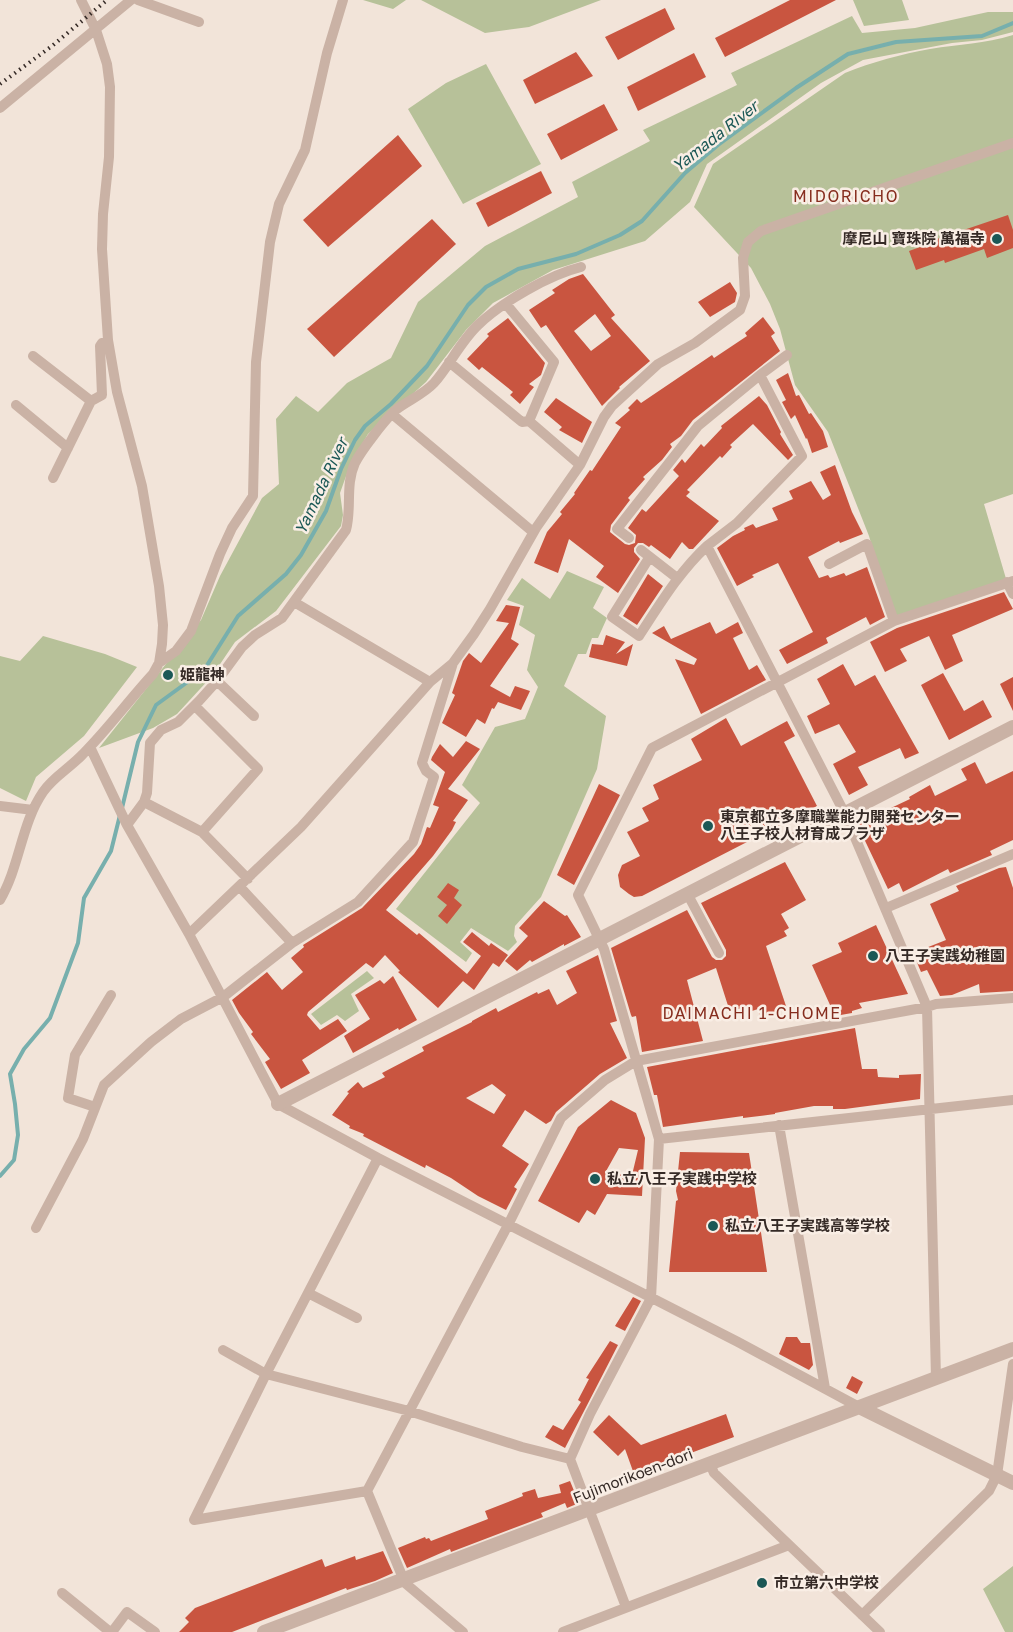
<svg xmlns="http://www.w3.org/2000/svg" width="1013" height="1632" font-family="'Golos Text','Noto Sans JP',sans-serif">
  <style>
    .green { fill: #b7c199 }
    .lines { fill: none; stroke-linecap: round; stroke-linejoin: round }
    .stream { stroke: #77afad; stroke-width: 4 }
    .building { fill: #c95540; fill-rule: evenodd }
    .minor { stroke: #cab2a5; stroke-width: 10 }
    .tertiary { stroke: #cab2a5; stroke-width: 14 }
    .rail { stroke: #352a26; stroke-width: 4; stroke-dasharray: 1.5 4.5; stroke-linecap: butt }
    .poi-dot { fill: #1b5856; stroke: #f9eee5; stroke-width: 2 }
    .labels { text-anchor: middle; stroke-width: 5; stroke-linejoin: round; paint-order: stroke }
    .poi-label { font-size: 15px; font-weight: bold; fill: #352a26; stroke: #f9eee5; text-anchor: start }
    .street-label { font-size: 15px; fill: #352a26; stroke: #f9eee5 }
    .water-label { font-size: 16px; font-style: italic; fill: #1b5856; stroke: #f9eee5 }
    .neighbourhood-label { font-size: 16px; letter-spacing: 1.5px; fill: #862d1e; stroke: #f9eee5 }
  </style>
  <rect width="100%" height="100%" fill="#f2e4d9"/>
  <path class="green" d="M363,0h43l-13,9z
    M421,0h180l-72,27 -44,6z
    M853,0h49l7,20 -45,6z
    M988,12h25v20l-31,8 -30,3 -89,17 -42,23 -114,81 -17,38 -45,39 -92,29 -60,33 -27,27 -40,52 -58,52 -18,31 -10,28 3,22 -2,11 -65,85 -41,31 -23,34 -35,38 -24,14 -54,20 102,-128 19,-44 42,-78 17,-14 -3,-65 20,-23 22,16 29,-29 44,-25 27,-56 67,-56 93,-49 -6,-15 78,-41 -7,-11 94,-45 -6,-12 121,-57 10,17 53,-5z
    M1013,35v459l-29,10 23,78 -113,39 -25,-85 -41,-104 -33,-47 -15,-56 -10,-25 -19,-36 -57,-61 19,-43 132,-91c27,-11 57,-19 85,-24 30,-5 54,-5 83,-14z
    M486,64l55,100 -78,40 -55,-95 38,-26z
    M567,571l37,16 -11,21 14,10 -9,20h-6l-6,16h-8l-14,32 42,30 -9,53 -56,128 -26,29 -1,10 3,6 -9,9 -37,-23 -11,14 12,11 -6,9 -70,-53 84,-106 -18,-18 33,-58 30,-8 13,-32 -11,-17 8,-35 -16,-10 5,-19 -17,-6 15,-22 28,21z
    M43,636l62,18 32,13 -53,69 -48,41 -10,24 -26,-13v-132l20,5z
    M367,971l7,7 -23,16 8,17 -14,10 -8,-6 -16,10 -10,-11z
    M1013,1566v66h-8l-22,-43z"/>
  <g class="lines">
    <path class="stream" d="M122,808l16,-66 18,-37 48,-35 34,-54 48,-42 15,-19 25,-44 15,-42 14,-29 10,-14 26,-22 36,-38 41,-61 18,-18 32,-18 58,-15 44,-19 22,-14 43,-48 33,-28 78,-57 52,-34 48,-12 86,-6 31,-13
      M0,1176l14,-16 4,-25 -3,-31 -5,-30 14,-25 26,-31 28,-75 6,-45 27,-47 9,-36"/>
  </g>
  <path class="building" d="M790,0h46l-111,57 -10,-19z
    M665,8l10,21 -57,31 -13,-23z
    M576,52l17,24 -58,28 -12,-24z
    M694,53l12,24 -68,34 -11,-24z
    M604,104l14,26 -57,30 -14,-26z
    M398,135l24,31 -94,81 -25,-27z
    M541,171l11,22 -64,34 -12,-24z
    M1008,215l5,15v18l-26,10 -3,-9 -39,14 -1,-3 -28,10 -7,-19 28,-10v-2z
    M432,219l24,25 -122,113 -27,-28z
    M583,274l32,41 -4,3 39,43 -31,26 1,1 -18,18 -56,-81 -5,3 -12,-18 26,-17 -3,-3 17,-11zM595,314l16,22 -20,15 -17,-20z
    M730,282l7,11 -2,9 -25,15 -12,-15z
    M763,317l12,16 -4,3 9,15 -87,69 -12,16 -11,8 2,3 -10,13 -19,17 2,2 -17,19 2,2 -19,25 -1,7 15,12 4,1 6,-2 1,-8 -8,-7 14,-19 4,3 33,-36 -6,-6 9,-11 3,4 16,-19 3,3 18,-19 -1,-2 38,-30 8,9 14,27 -1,2 13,21 -5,5 -35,-36 -23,21 2,2 -10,11 -2,-2 -33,34 3,2 -4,4 33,25 -26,28h-4l-7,-7 -12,17 -19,-14 -2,2 -6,-4h-5l-4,5v4l6,7 -22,34 -22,-16 8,-11 -35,-27 -11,34 -24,-10 13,-31 15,-18 -2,-2 15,-18 -1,-1 16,-23 2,1 29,-44 -6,-4 15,-13 -2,-2 9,-9 4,4 71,-48 2,3 33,-22 -2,-3z
    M508,318l37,45 -4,12 -12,9 5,3 -14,17 -10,-9 3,-3 -31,-25 -3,3 -12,-11 22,-23 -2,-2z
    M788,373l8,23 3,-1 10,19 2,-1 12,18 5,16 -16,6 -5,-15 -1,1 -11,-24 -4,4 -9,-17 4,-2 -10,-20z
    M556,398l36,24 -10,21 -23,-13 3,-3 -18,-15z
    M835,465l17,47 11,22 -23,9 -1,-2 -31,16 11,21 9,-3 2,3 14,-5 2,3 21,-9 18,50 -15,8 -4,-8 -40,21 2,5 -41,21 -8,-14 34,-18 -35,-69 -26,12 2,2 -17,9 -20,-38 16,-12 12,-6 -1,-2 9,-4 3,4 22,-8 -6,-12 21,-9 -4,-8 22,-10 12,19 8,-5 -11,-23z
    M648,574l15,12 -26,39 -14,-9z
    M1004,592l9,17 -61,26 11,26 -18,9 -16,-34 -29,13 7,12 -22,11 -15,-30 27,-14z
    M506,605l14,2 -9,32 8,5 -29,42 20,11 5,-11 15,5 -9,19 -23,-8 -4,7 -2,-1 -7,16 -8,-5 -11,18 -24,-14 13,-28 -3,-2 11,-32 6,-8 12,10 28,-40 -13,-2z
    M710,622l6,12 22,-12 5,11 -10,5 16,32 8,-5 9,15 -65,34 -26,-55 19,6 3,-6 -45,-26 12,-7 7,13z
    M606,635l19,7 -9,12 17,-10 -6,22 -38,-9 3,-13 11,1z
    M843,664l12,22 20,-11 44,78 -14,6 -5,-11 -42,19 10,18 -19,10 -16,-31 23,-12 -17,-28 -24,10 -8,-18 23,-12 -13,-25z
    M943,673l21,38 19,-11 9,17 -43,23 -28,-55z
    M1013,677v34l-13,-27z
    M726,718l15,28 46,-25 8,15 -11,6 33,64 -175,90 -8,1 -5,-3 -9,-7 -2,-12 4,-10 18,-9 -13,-24 22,-11 -7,-13 17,-9 -6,-14 49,-25 -11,-21z
    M466,741l14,8 -32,40 20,11 -15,21 3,1 -4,8 -19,26 -47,54 31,25 2,-2 48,41 14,-18 -18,-14 9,-10 17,14 2,-3 17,12 -9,12 -6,-4 -19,27 -11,-9 -25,27 -40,-36 2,-1 -15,-16 -12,13 -7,-5 -58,49 -1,3 13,15 18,-11 9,12 -45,29 8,13 -29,16 -16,-27 5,-3 -19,-25 2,-2 -14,-19 -7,-13 35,-28 15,18 21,-18 -12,-14 13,-11 -1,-2 59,-37 52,-54 7,-10 6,-17 3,1 9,-21 -6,-2 12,-33 -14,-12 1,-3 8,-13 13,13z
    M975,762l11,22 27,-13v69l-23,11 2,4 -42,18 -2,-4 -45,23 -4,-9 -11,6 -31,-65 53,-25 -1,-2 21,-12 5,11 32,-16 -6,-11z
    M599,784l21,11 -46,90 -17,-10z
    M785,862l21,38 -25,14 8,14 -5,3 3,5 -21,10 21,63 -26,9 -3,-9 -6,2 -2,-6 -20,7 -14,-44 -29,12 16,61 -61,11 -6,-36 -4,1 -1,-2 -20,-67 76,-38 25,47 4,3h6l4,-4v-6l-25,-47z
    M1006,867l7,21v103l-33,2 -1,-9 -27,11 -12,1 -13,-26 -6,2 -8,-19 33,-13 -16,-36 29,-13 -3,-5 43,-18z
    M448,883l11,7 -5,8 8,7 -15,19 -9,-8 9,-11 -10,-8z
    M544,901l21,15 2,-1 14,22 -17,9v-2l-32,18 -2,-2 -13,11 -12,-10 23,-25 -9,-8z
    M876,925l32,69 -49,9 3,5 -10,3v2l-17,3 -23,-51 30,-13 -4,-9z
    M598,955l19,66 -7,2 17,35 -27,16 -44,38 -5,9 -5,3 -21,-14 -23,36 27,18 -15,23 3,2 -11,21 -28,-14 -27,-18 -25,-13 -1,3 -62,-32 1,-2 -15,-6 1,-2 -18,-11 17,-22 -2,-1 11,-10 5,6 22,-11 -3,-4 42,-22 -2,-4 50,-25v-1l24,-13 2,4 39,-20 1,2 11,-5 8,16 20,-12 -11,-22zM492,1084l14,11 -12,19 -28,-16z
    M393,976l24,44 -18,10 -1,-2 -45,25 -9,-17 26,-17 -15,-24 25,-15 4,4z
    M855,1028l7,41h15l1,8 21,1v-3l22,-1 -1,25 -75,10h-12v-3h-19l-39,7v1l-32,4v-2l-80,11 -6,-32h-3l-7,-28z
    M611,1100l25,13 9,25 -3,58 -35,-2 -12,21 -8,-5 -8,13 -41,-22 40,-74zM619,1148l19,2 -6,25 -27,-2z
    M680,1152l69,1 18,119h-98l7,-71 2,-1 -2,-9z
    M633,1297l8,4 -16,30 -10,-5z
    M786,1337h11l4,6h9l3,22 -4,5 -30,-16z
    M610,1341l8,4 -53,103 -20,-11 8,-12 10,5 18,-28 -3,-2 11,-21 -3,-1z
    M852,1376l11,6 -6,12 -11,-6z
    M726,1414l8,23 -100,37 -9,-25 -7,7 -25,-24 16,-17 32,30z
    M570,1481l9,22 -12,5 -2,-5 -24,10 2,4 -92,35 -1,-3 -43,19 -9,-20 27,-11 1,2 3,-1 2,3 57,-22 -3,-8 38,-15 -1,-3 13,-4 3,9 23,-5 -2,-8z
    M383,1551l10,22 -18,8 -28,9 -1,-2 -114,44h-53l10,-10 -4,-4 10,-10 127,-49 3,8 30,-11 1,4z"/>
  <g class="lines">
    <path class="minor" d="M138,0l61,22
      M0,108l131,-108
      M506,304l48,58 -25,59
      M33,356l58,45
      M449,362l73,60 7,-1 51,44
      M760,375l27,-20
      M16,405l52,43
      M392,414l141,118
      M53,478l38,-77 11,-6 -2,-49 2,-3 6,-1
      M629,538l-12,-9 81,-103 62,-51 42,81 -65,67 -30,23 138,268 82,193 9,371
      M641,550l36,28
      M649,558l-37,59 27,19c21,-32 40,-64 68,-90
      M829,564l38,-20 27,77
      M1007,582l6,12
      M294,602l136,80
      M159,663l17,-12 15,-20 29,-77 12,-26 21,-32 3,-134 14,-120 9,-38 26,-54 22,-97 16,-53
      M217,681l37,35
      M195,706l63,63 -56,63
      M90,747l37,78 62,109 89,170 100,54 360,184 121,65
      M144,802l58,30 46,47
      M0,806l33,4
      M127,825l17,-23 3,-9 3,-50 11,-13 17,-8 21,-21 18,-20 25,-34 13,-12 27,-17 64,-88c6,-22 -1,-45 9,-67 6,-12 31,-45 42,-54 12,-9 27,-15 37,-26 16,-18 26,-41 44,-58 24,-23 71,-50 103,-58
      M688,895l31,58
      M0,900c20,-34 21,-76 43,-108 10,-15 27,-24 40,-38 25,-25 46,-54 70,-80l6,-11 3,-19 1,-19 -4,-39 -17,-100 -25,-94 -9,-52 -6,-91 1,-35 6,-57 1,-70 -3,-23 -11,-34 -15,-30
      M886,908l127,-54
      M189,934l112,-107 129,-145 23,-19 21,-29 16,-25 46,-81 44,-63 24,-48 8,-11 46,-42 37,-21 45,-33 5,-14 -2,-38 5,-16 13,-11 252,-88
      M292,943l66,-41 55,-60 21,-65 -8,-6 -4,-8 31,-100
      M95,1107l-27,-9 7,-43 36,-60
      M779,1125l46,263
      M659,1139l354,-39
      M36,1228l47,-89 21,-54 47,-43 30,-23 42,-22 69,-54 -52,-56
      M308,1293l49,25
      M223,1350l43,24 143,37 113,36 48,12
      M710,1464l4,9 166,159
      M367,1491l141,-266 53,-107 44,-38 31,-19 291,-54 9,-3 77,-6
      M367,1491l-173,29 72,-146 112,-216
      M367,1491l38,92 58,49
      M62,1593l48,39
      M626,1607l-56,-148 20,-45 61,-116 8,-159 -55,-190 -26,-54 74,-147 242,-127 119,-40
      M862,1615l127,-124 8,-16 16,-111
      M112,1632l15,-20 28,20
      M563,1632l226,-87"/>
    <path class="tertiary" d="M278,1104l735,-377
      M859,1407l154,76
      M264,1632l749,-283"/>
    <path class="rail" d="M0,84l52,-38 55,-46"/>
  </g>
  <g class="poi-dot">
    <circle cx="997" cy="239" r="6"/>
    <circle cx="168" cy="675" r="6"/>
    <circle cx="708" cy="826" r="6"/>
    <circle cx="873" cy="956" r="6"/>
    <circle cx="595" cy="1179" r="6"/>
    <circle cx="713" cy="1226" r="6"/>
    <circle cx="762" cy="1583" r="6"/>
  </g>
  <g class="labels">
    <g class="poi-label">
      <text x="985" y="244" text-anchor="end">摩尼山 寶珠院 萬福寺</text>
      <text x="180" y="680">姫龍神</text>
      <text x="720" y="822">東京都立多摩職業能力開発センター<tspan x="720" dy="17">八王子校人材育成プラザ</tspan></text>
      <text x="885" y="961">八王子実践幼稚園</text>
      <text x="607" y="1184">私立八王子実践中学校</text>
      <text x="725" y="1231">私立八王子実践高等学校</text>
      <text x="774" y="1588">市立第六中学校</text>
    </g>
    <g class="street-label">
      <text transform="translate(633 1476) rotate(-21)" y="5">Fujimorikoen-dori</text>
    </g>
    <g class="water-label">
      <text transform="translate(715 136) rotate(-38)" y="6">Yamada River</text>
      <text transform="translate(321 486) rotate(-65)" y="6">Yamada River</text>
    </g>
    <g class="neighbourhood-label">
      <text x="846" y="202">MIDORICHO</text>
      <text x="752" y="1019">DAIMACHI 1-CHOME</text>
    </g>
  </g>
</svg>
